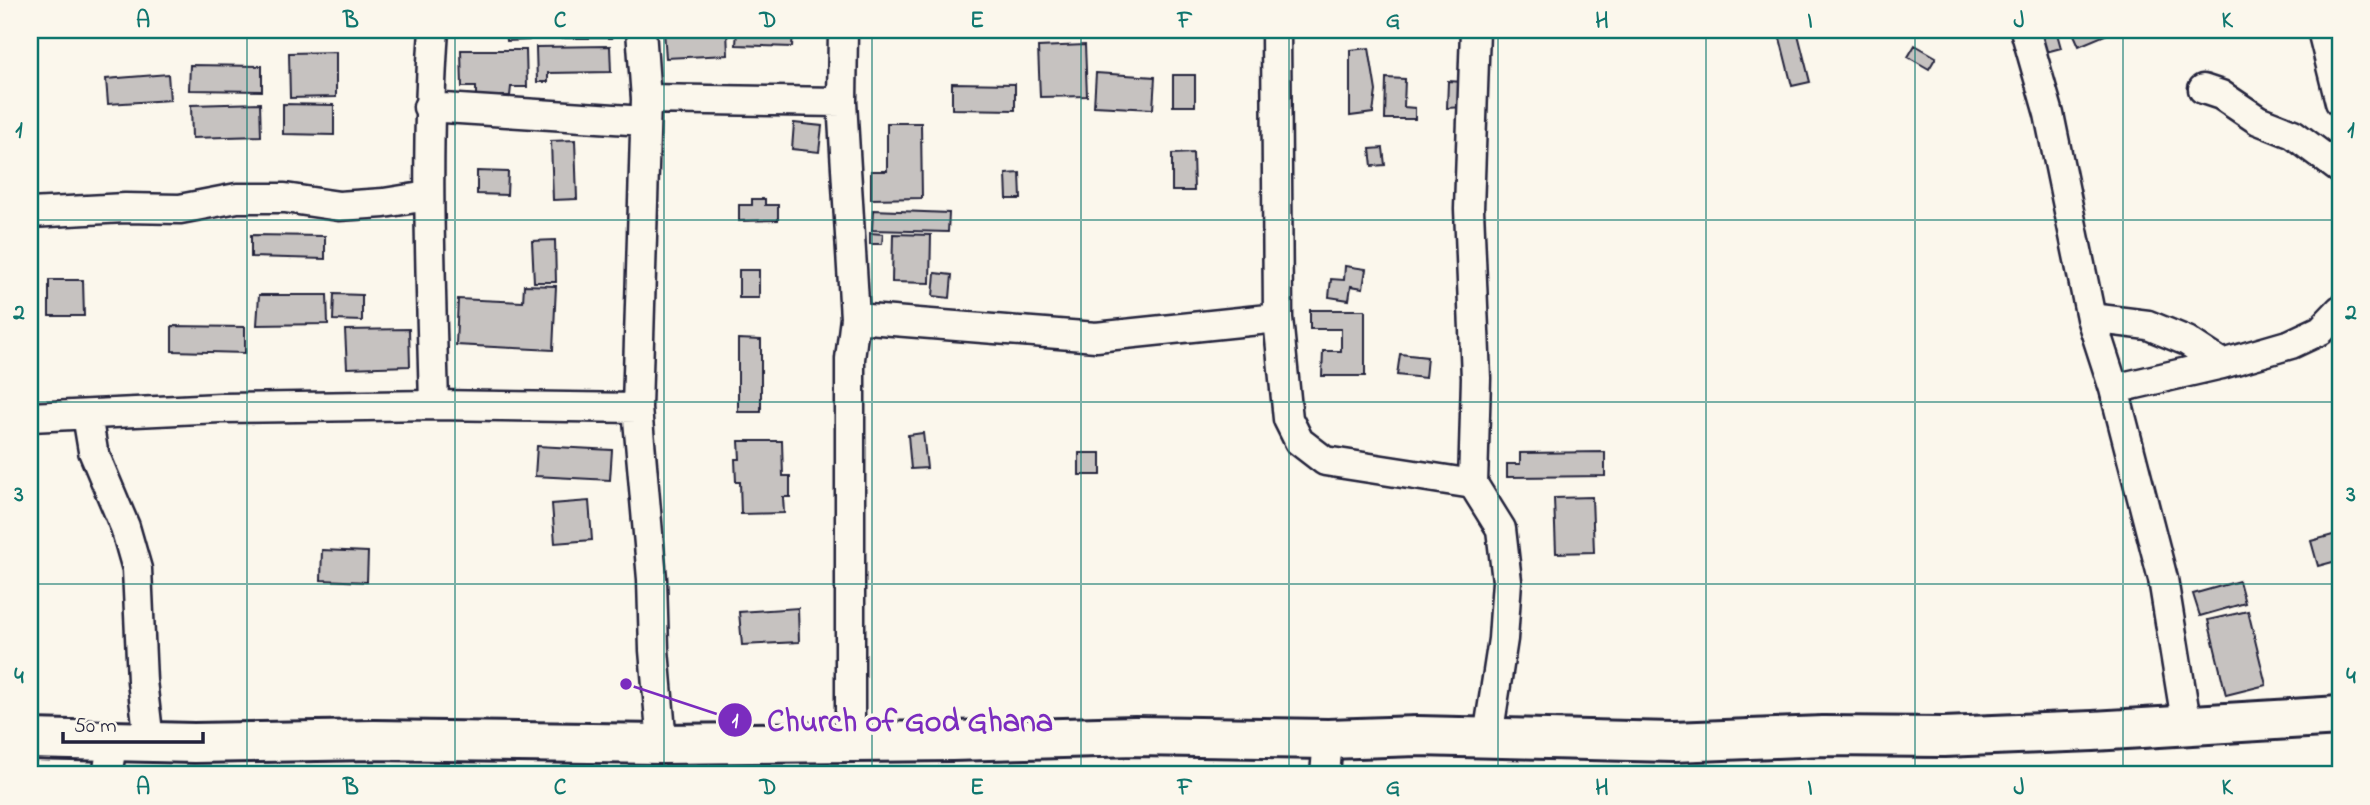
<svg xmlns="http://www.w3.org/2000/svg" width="2370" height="805" font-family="'Indie Flower',sans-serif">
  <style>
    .building { fill: #c6c2c0; stroke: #22223b; stroke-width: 2 }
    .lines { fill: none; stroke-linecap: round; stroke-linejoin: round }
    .minor-casing { stroke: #22223b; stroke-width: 33 }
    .highway-casing { stroke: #22223b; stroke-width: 44 }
    .minor { stroke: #fbf7ec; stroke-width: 28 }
    .highway { stroke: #fbf7ec; stroke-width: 38 }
    .grid { fill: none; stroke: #0f766e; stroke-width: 2; stroke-opacity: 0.55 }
    .leader { fill: none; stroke: #7b2cbf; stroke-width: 2.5 }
    .callout-dot { fill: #7b2cbf; stroke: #fbf7ec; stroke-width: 2.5 }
    .mark-label { font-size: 21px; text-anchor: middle; font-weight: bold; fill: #fff }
    .callout-label { font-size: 32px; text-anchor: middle; font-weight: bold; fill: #7b2cbf; stroke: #fbf7ec; stroke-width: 7; stroke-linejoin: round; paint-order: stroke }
    .neatline { fill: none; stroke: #0f766e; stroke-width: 2.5 }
    .grid-label { font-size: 23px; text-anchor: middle; font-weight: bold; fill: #0f766e }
  </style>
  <rect width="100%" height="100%" fill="#fbf7ec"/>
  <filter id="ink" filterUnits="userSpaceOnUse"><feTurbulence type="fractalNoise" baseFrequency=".0143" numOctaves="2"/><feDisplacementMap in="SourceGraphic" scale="14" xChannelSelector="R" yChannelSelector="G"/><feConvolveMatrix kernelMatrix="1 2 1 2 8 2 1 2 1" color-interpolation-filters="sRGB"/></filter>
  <g filter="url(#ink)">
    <path class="building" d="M506,30h23v10l-22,1z
      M539,30h73v8h-73z
      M664,30h63l1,25 -62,3z
      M737,30h56l-1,17 -56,-2z
      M1758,30h14l1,3 -14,3z
      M1778,30h19l13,52 -18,4z
      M2040,30h16l5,18 -15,4z
      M2072,30h37l1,3 -31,13z
      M1085,45l2,51 -47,1 -2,-50z
      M1915,45l21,12 -7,12 -21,-12z
      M610,46l1,26 -63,1v9h-11l-1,-35z
      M1369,48l7,43 -3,22 -23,3v-66z
      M461,50h65l1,37h-16l-1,9h-34v-9h-14z
      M336,52v45l-46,1 -1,-45z
      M190,65l72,1v25l-73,-1z
      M1096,73l59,4 -2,32 -59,-3z
      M168,74l2,26 -62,4 -2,-25z
      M1173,75h22v31h-22z
      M1386,78l19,1 -1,28 11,1v11h-30z
      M1448,81l15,1 1,25 -17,1z
      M952,83l63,1v26l-63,-1z
      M260,103l1,33 -69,2 -1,-33z
      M283,104l51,1v30l-51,-1z
      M794,123l28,3 -3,26 -27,-3z
      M887,123h34l1,75 -51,1v-28h16z
      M575,140l2,59 -24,1 -2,-59z
      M1383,148l2,17 -13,1 -2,-17z
      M1193,153l1,38h-22v-37z
      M477,171l31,1 -1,23 -30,-1z
      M1020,173l1,26h-14l-1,-25z
      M752,199h13v6h13v15l-39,1v-16h13z
      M873,210l76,3 -1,19 -76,-2z
      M870,233l13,1 -1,10h-12z
      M893,234l38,1 -1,48 -38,-1z
      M251,235l74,1v23l-74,-2z
      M555,240l1,42h-22l-2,-41z
      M1345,266l21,3 -3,19 -12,-2 -2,14 -20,-3 2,-18 13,1z
      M739,270h20v28h-20z
      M935,273l17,2 -2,23 -17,-2z
      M49,280h34l1,36h-35z
      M524,285l32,1 -3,64 -97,-5 2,-46 65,3z
      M334,294l28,1v26l-29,-1z
      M259,295h68l1,29 -71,1z
      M1310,310h55v66h-43l1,-25h18v-22h-31z
      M172,326l73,1v26l-73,-2z
      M409,329l1,37 -63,2 -2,-38z
      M738,339l23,1v72h-23z
      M1400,354l27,3 -2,21 -28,-3z
      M923,433l4,35 -16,1 -3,-34z
      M739,441h43l1,35h7v21h-7l1,16 -43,1 -1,-32h-4l-1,-23h5z
      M537,446l75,4 -2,30 -75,-4z
      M1605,452v24l-98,1v-13h13v-11z
      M1079,453h22v22h-22z
      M1592,497l2,55 -38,1 -2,-55z
      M589,501l3,39 -37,3 -3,-39z
      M2340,533v27l-22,6 -7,-25z
      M322,550l46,2 -1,30 -46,-2z
      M2239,581l6,22 -45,13 -7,-22z
      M798,608l1,34 -57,3 -3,-33z
      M2248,611l18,74 -40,10 -18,-75z"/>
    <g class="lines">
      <g class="minor-casing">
        <path id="minor" d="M434,30c-9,125 -3,250 0,375
          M641,30l5,69 -9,309 15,171 2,71 8,94
          M843,30l-1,72 13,216 -5,41v382
          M1276,30l2,288 10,101 11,22 26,20 148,23
          M1475,30l-6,179 7,169 -3,106 28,45 6,52 -4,58 -15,98
          M2025,30l24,84 42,204 23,71 49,190 24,148
          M2322,30l18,72
          M2203,89l18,6 37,25 35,14 47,35
          M646,99l196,3
          M428,107l217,14
          M30,213l95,-5 55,1 57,-11h48l54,8 45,-3 44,-7
          M855,318l241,19 182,-19
          M2091,318l57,7 39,16 35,23
          M2114,389l108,-25 69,-20 30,-14 19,-20
          M87,415l6,36 32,76 12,42 5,112 7,60
          M30,417l190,-9 214,-3 203,3
          M107,775l6,-35
          M1325,775l3,-36"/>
      </g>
      <g class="highway-casing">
        <path id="highway" d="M30,739l164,4 180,-3 288,4 290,-3 183,-5 193,3 89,-3 256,6 150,-6 121,1 149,-6 247,-15"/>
      </g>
      <use href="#minor" class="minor"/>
      <use href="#highway" class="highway"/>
    </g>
  </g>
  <path class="grid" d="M247,30v745M455,30v745M664,30v745M872,30v745M1081,30v745M1289,30v745M1498,30v745M1706,30v745M1915,30v745M2123,30v745M30,220h2310M30,402h2310M30,584h2310"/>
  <path class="leader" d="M626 684L735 720"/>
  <g class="callout-dot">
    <circle cx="626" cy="684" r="7"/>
    <circle cx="735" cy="720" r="18"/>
  </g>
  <g class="mark-label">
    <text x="735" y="727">1</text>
  </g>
  <g class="callout-label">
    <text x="910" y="731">Church of God Ghana</text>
  </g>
  <rect width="2370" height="805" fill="none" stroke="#fbf7ec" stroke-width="77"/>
  <path d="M63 732v10h140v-10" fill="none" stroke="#22223b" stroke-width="3.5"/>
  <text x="74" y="732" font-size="21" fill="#22223b" stroke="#fbf7ec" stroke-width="5" paint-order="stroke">50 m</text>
  <rect x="38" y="38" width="2294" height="728" class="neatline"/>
  <g class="grid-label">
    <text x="143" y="27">A</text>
    <text x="351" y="27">B</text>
    <text x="560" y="27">C</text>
    <text x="768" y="27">D</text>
    <text x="977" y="27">E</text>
    <text x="1185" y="27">F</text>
    <text x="1393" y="27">G</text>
    <text x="1602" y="27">H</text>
    <text x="1810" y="27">I</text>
    <text x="2019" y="27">J</text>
    <text x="2227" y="27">K</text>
    <text x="19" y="137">1</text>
    <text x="2351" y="137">1</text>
    <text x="19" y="319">2</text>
    <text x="2351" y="319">2</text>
    <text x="19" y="501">3</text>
    <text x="2351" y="501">3</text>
    <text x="19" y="683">4</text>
    <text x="2351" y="683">4</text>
    <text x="143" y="794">A</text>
    <text x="351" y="794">B</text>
    <text x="560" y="794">C</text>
    <text x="768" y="794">D</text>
    <text x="977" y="794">E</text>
    <text x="1185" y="794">F</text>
    <text x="1393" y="794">G</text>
    <text x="1602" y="794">H</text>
    <text x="1810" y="794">I</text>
    <text x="2019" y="794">J</text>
    <text x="2227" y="794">K</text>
  </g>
</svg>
